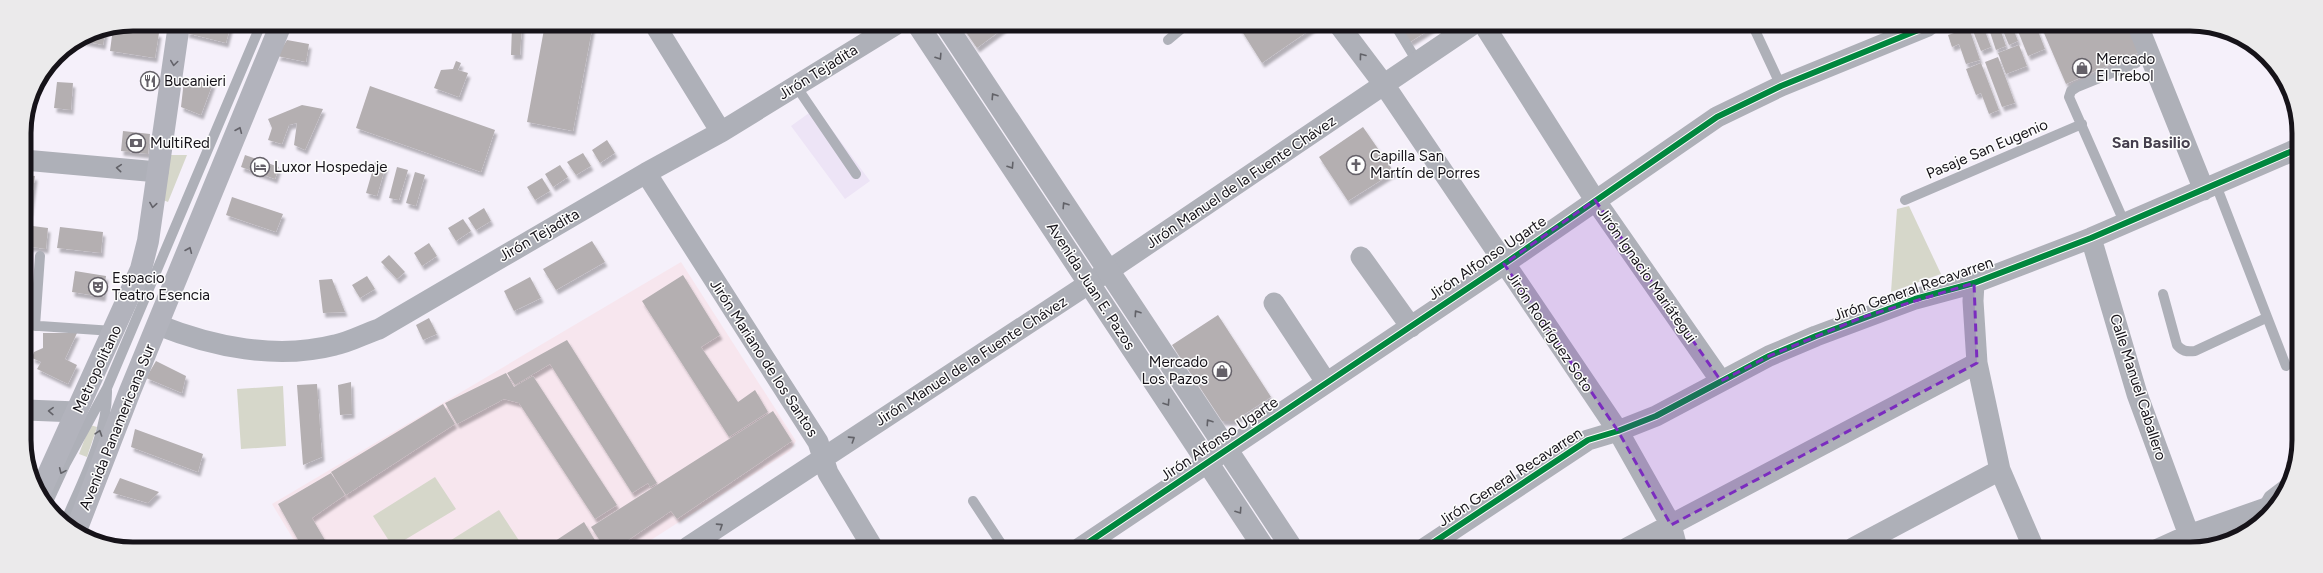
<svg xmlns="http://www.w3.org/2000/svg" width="2323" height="573" font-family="Figtree,sans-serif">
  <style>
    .built { fill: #ede4f6 }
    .education { fill: #f7e6ee }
    .green { fill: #d6d7ca }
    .building { fill: #b4afb1; filter: url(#shadow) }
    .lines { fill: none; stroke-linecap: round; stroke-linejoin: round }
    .service { stroke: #aeb0b8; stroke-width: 10 }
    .minor { stroke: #aeb0b8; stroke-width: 21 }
    .tertiary { stroke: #aeb0b8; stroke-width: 22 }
    .primary { stroke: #b2b3bc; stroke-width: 22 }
    .cycleway-casing { stroke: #fdfdfd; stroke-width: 8 }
    .cycleway { stroke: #00873e; stroke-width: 6 }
    .oneway { stroke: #626268 }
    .oneway2 { stroke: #64636a }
    .marked { fill: #7b2cbf; fill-opacity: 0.2; stroke: #7b2cbf; stroke-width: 3; stroke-dasharray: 8 5; stroke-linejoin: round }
    .labels { text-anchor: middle; stroke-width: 3; stroke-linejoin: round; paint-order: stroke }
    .poi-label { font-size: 15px; fill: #161319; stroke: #fdfdfd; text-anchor: start }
    .street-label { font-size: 15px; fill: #161319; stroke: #fdfdfd }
    .neighbourhood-label { font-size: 16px; font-weight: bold; fill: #453f4d; stroke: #fdfdfd }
    .rim { fill: none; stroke: #161319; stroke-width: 5 }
  </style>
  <defs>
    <filter id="shadow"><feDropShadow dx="2.5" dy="4.5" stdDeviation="1" flood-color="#0004"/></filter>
  </defs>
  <rect width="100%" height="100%" fill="#f5f0fa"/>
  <path class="built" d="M816,108l54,73 -25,18 -54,-73z
    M25,251h9l-1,63h-8z"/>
  <path class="education" d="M681,262l115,179 -6,10 -150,96h-342l-26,-43z"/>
  <path class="green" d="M170,155h17l-19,47 -5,-2z
    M1909,206l32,68 -50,18 6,-83z
    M283,386l3,60 -45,3 -4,-60z
    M90,425l7,2 -10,30 -8,-3z
    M435,477l21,32 -63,38 -20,-31z
    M499,510l21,32 -8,5h-72z"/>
  <path class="building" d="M189,24h42l-5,19 -40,-10z
    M514,24h8l-2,31h-9l1,-28z
    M545,24h48l-20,107 -46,-9z
    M961,25h47l-31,23z
    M1238,25h79l-55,38z
    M1399,25h38l-27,17z
    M1971,26h12l8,21 -10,4z
    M1988,26h11l7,20 -10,4z
    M2001,26h11l6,15 -9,4z
    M2016,26h20l9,23 -17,7z
    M2041,26h90l11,25 -76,33z
    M119,27l40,6 -4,25 -45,-7 3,-23z
    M1969,28l11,32 -14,4 -7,-20 -7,3 -4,-12z
    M106,29l-3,16 -24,-5 13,-8z
    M287,40l22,4 -3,18 -29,-6z
    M2019,45l8,21 -21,8 -8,-21z
    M1998,57l17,46 -13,4 -17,-45z
    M456,61l5,2 -3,7 10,3 -9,24 -25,-9 7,-18 12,-1z
    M1981,63l18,47 -10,4 -8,-21 -5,2 -10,-26z
    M184,80l29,3 -12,32 -20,-8z
    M57,82l16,1 -2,27 -17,-2z
    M370,86l125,44 -14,42 -125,-44z
    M302,105l21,4 -18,41 -11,-5 3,-22 -8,2 -7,19 -14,-4 4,-12 -4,-9z
    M27,115l1,1 -4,21v-11z
    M1363,127l31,45 -46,29 -29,-44z
    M123,131l27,3 -2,20 -27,-3z
    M607,140l8,13 -15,10 -8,-13z
    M583,153l8,13 -15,9 -9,-13z
    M245,155l34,12 -4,12 -34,-12z
    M375,162l11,3 -9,31 -11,-3z
    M560,165l8,12 -15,10 -8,-13z
    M397,167l11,3 -9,30 -10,-2z
    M415,172l10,3 -9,31 -10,-3z
    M25,175l10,1 -5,36 -5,-1z
    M542,178l8,13 -15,9 -8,-13z
    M232,197l51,17 -7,18 -50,-17z
    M484,208l7,13 -15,9 -8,-12z
    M463,219l8,12 -15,10 -8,-13z
    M25,225l23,3 -2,21 -21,-3z
    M60,227l43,5 -2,21 -44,-5z
    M592,241l13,21 -49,28 -13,-21z
    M429,243l8,13 -15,10 -8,-13z
    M389,255l16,17 -8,7 -16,-17z
    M75,271l31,5 -3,21 -31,-5z
    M683,275l37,60 -19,12 37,55 17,-12 13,22 -39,25 -87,-136z
    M367,276l8,13 -15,9 -8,-13z
    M530,277l11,21 -27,13 -10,-20z
    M332,279l13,33 -22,1 -4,-33z
    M1218,315l53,82 -37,24h-12l-50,-76z
    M429,318l8,16 -14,6 -7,-15z
    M43,333h34l-12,26 12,6 -9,19 -31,-15 4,-7 -9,-4 2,-6 9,-4z
    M567,340l90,143 -7,4 -2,-4 -16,10 -82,-129 -35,21 -8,-12z
    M156,361l30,15 -4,17 -36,-15z
    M506,373l8,14 19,-11 84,129 -22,14 -76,-116 -15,-4 -47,25 -12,-21z
    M351,382l1,32 -12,1 -2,-30z
    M317,384l5,73 -19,8 -6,-80z
    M443,404l12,20 -109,71 -15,-23z
    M773,411l19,30 -115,78 -6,-8 -53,36h-14l-13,-20z
    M135,429l68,25 -5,18 -67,-25z
    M331,473l14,22 -33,23 17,29h-27l-24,-43z
    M120,478l39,14 -11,11 -35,-10z
    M584,522l15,25h-53z
    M93,535l12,4 -2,3 -11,-6z"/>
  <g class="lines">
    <path class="service" d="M1395,25l23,38
      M1753,26l28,60
      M1168,40l18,-15
      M796,86l60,88
      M2216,185l70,181
      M1905,200l177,-76
      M2125,224l-56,-127 2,-6 6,-4 59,-24
      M2163,294l14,51c5,6 9,7 18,6l71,-33
      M25,325l88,6
      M35,326l5,-70
      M973,501l31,47
      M48,502l18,-39 41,-75 154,-364
      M2262,508l7,-12 21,-16
      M65,522c17,-40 43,-89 42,-132"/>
    <path class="minor" d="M655,25l66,107
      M1339,25l46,61 233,345 53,94 6,23
      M1484,25l111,175 126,181
      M2138,26l66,164
      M24,160l134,12
      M646,173l172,269 10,31 45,75
      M2091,238l46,156 52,141
      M1361,257l50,70
      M1974,283l-1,18 4,62 23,107 34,79
      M1274,303l52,79
      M158,325c55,22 119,35 177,20 15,-3 29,-11 44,-16l267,-156 75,-41 174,-107
      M26,410l51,2
      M688,547l420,-276 364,-246
      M1080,548l424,-284 213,-147 64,-31 147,-60
      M1425,548l163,-108 30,-9 38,-15 113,-60 47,-20 99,-37 59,-16 117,-45 206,-89
      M1627,548l350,-185
      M1853,548l147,-78
      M2158,549l31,-14 86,-30"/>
    <path class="tertiary" d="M918,25l346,523
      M946,25l346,523"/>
    <path class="primary" d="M41,490l100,-221 7,-28 31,-217
      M77,528l53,-137 151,-367"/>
    <g class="cycleway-casing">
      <path id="cycleway" d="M1080,548l424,-284 213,-147 64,-31 147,-60
        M1425,548l163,-108 30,-9 38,-15 113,-60 47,-20 99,-37 59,-16 117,-45 206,-89"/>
    </g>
    <use href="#cycleway" class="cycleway"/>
  </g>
  <defs><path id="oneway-chevron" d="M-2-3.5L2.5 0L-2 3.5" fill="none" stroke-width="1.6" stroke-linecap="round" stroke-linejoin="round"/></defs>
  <g class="oneway">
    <use href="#oneway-chevron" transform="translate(1362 56) rotate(-127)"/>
    <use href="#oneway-chevron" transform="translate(939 57) rotate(57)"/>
    <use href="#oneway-chevron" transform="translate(994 96) rotate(-123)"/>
    <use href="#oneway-chevron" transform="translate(1011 166) rotate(57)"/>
    <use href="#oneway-chevron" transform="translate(119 168) rotate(-175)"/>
    <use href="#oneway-chevron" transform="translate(1065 205) rotate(-123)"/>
    <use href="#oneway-chevron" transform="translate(1137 313) rotate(-124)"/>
    <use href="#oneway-chevron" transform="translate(1167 403) rotate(57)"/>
    <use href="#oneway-chevron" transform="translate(51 411) rotate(-178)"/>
    <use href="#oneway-chevron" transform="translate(1209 422) rotate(-124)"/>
    <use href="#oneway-chevron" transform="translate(99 433) rotate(-72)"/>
    <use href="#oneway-chevron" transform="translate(852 439) rotate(-33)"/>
    <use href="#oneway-chevron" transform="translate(62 471) rotate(114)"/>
    <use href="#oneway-chevron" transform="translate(1239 511) rotate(56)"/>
    <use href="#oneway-chevron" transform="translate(720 526) rotate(-33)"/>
  </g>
  <g class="oneway2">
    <use href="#oneway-chevron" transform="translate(174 63) rotate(98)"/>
    <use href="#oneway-chevron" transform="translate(239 130) rotate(-67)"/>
    <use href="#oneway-chevron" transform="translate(153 205) rotate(99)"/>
    <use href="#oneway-chevron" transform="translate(189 250) rotate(-67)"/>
  </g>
  <path class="marked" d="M1595,200l126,181 48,-25 94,-39 111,-34 3,80 -306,162 -53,-94 -114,-167z"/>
  <defs>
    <g id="shop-ring" transform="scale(1)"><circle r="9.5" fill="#fdfdfd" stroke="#646068" stroke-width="1.5"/><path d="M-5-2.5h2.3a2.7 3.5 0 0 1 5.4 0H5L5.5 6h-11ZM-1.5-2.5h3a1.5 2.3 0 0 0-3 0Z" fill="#646068"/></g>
    <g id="restaurant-ring" transform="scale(1)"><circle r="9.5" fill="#fdfdfd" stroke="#646068" stroke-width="1.5"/><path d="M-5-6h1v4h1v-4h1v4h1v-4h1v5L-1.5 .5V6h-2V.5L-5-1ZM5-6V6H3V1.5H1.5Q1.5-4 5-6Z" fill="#646068"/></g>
    <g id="bank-ring" transform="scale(1)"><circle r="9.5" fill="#fdfdfd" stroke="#646068" stroke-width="1.5"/><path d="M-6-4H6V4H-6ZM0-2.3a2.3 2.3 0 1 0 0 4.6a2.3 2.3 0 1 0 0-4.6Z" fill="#646068"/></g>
    <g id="church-ring" transform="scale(1)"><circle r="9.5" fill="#fdfdfd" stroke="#646068" stroke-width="1.5"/><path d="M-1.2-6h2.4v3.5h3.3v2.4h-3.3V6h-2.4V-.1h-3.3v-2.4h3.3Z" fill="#646068"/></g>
    <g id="hotel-ring" transform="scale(1)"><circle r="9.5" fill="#fdfdfd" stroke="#646068" stroke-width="1.5"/><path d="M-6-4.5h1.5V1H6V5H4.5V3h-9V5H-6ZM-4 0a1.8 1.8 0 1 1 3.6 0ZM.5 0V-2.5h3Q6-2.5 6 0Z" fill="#646068"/></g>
    <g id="theatre-ring" transform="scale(1)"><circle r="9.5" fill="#fdfdfd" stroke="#646068" stroke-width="1.5"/><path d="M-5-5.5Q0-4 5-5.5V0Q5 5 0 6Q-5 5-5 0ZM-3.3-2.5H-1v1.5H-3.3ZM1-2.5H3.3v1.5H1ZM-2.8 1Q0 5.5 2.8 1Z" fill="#646068"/></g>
  </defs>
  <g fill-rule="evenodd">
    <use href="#shop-ring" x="2082" y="68"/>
    <use href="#restaurant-ring" x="150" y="81"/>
    <use href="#bank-ring" x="136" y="143"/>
    <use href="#church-ring" x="1356" y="165"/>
    <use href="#hotel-ring" x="260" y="167"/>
    <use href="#theatre-ring" x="98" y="287"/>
    <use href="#shop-ring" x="1222" y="371"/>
  </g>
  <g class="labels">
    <g class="poi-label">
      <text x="2096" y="64">Mercado<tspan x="2096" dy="17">El Trebol</tspan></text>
      <text x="164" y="86">Bucanieri</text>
      <text x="150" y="148">MultiRed</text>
      <text x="1370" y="161">Capilla San<tspan x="1370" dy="17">Martín de Porres</tspan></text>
      <text x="274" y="172">Luxor Hospedaje</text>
      <text x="112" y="283">Espacio<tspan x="112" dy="17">Teatro Esencia</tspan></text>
      <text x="1208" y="367" text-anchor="end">Mercado<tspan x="1208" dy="17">Los Pazos</tspan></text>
    </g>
    <g class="street-label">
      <text transform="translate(818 72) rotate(-32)" y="5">Jirón Tejadita</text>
      <text transform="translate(1987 149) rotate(-23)" y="5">Pasaje San Eugenio</text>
      <text transform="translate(1241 182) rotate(-34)" y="5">Jirón Manuel de la Fuente Chávez</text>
      <text transform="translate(539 235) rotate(-30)" y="5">Jirón Tejadita</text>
      <text transform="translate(1487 258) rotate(-34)" y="5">Jirón Alfonso Ugarte</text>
      <text transform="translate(1647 275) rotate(55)" y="5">Jirón Ignacio Mariátegui</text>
      <text transform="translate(1091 286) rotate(57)" y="5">Avenida Juan E. Pazos</text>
      <text transform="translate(1913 289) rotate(-19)" y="5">Jirón General Recavarren</text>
      <text transform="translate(1550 332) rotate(56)" y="5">Jirón Rodríguez Soto</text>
      <text transform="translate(764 358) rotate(57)" y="5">Jirón Mariano de los Santos</text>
      <text transform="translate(971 361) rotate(-33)" y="5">Jirón Manuel de la Fuente Chávez</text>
      <text transform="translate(97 369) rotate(-65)" y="5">Metropolitano</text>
      <text transform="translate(2138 387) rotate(72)" y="5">Calle Manuel Caballero</text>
      <text transform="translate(117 427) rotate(-68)" y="5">Avenida Panamericana Sur</text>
      <text transform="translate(1219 439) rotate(-34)" y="5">Jirón Alfonso Ugarte</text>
      <text transform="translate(1510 477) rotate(-33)" y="5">Jirón General Recavarren</text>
    </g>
    <g class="neighbourhood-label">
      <text x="2151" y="148">San Basilio</text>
    </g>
  </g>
  <path d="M0 0H2323V573H0ZM133 31H2190A102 102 0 0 1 2292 133V440A102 102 0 0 1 2190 542H133A102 102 0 0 1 31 440V133A102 102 0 0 1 133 31Z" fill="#ebeaeb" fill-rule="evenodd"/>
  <path class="rim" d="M133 31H2190A102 102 0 0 1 2292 133V440A102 102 0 0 1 2190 542H133A102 102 0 0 1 31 440V133A102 102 0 0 1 133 31Z"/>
</svg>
